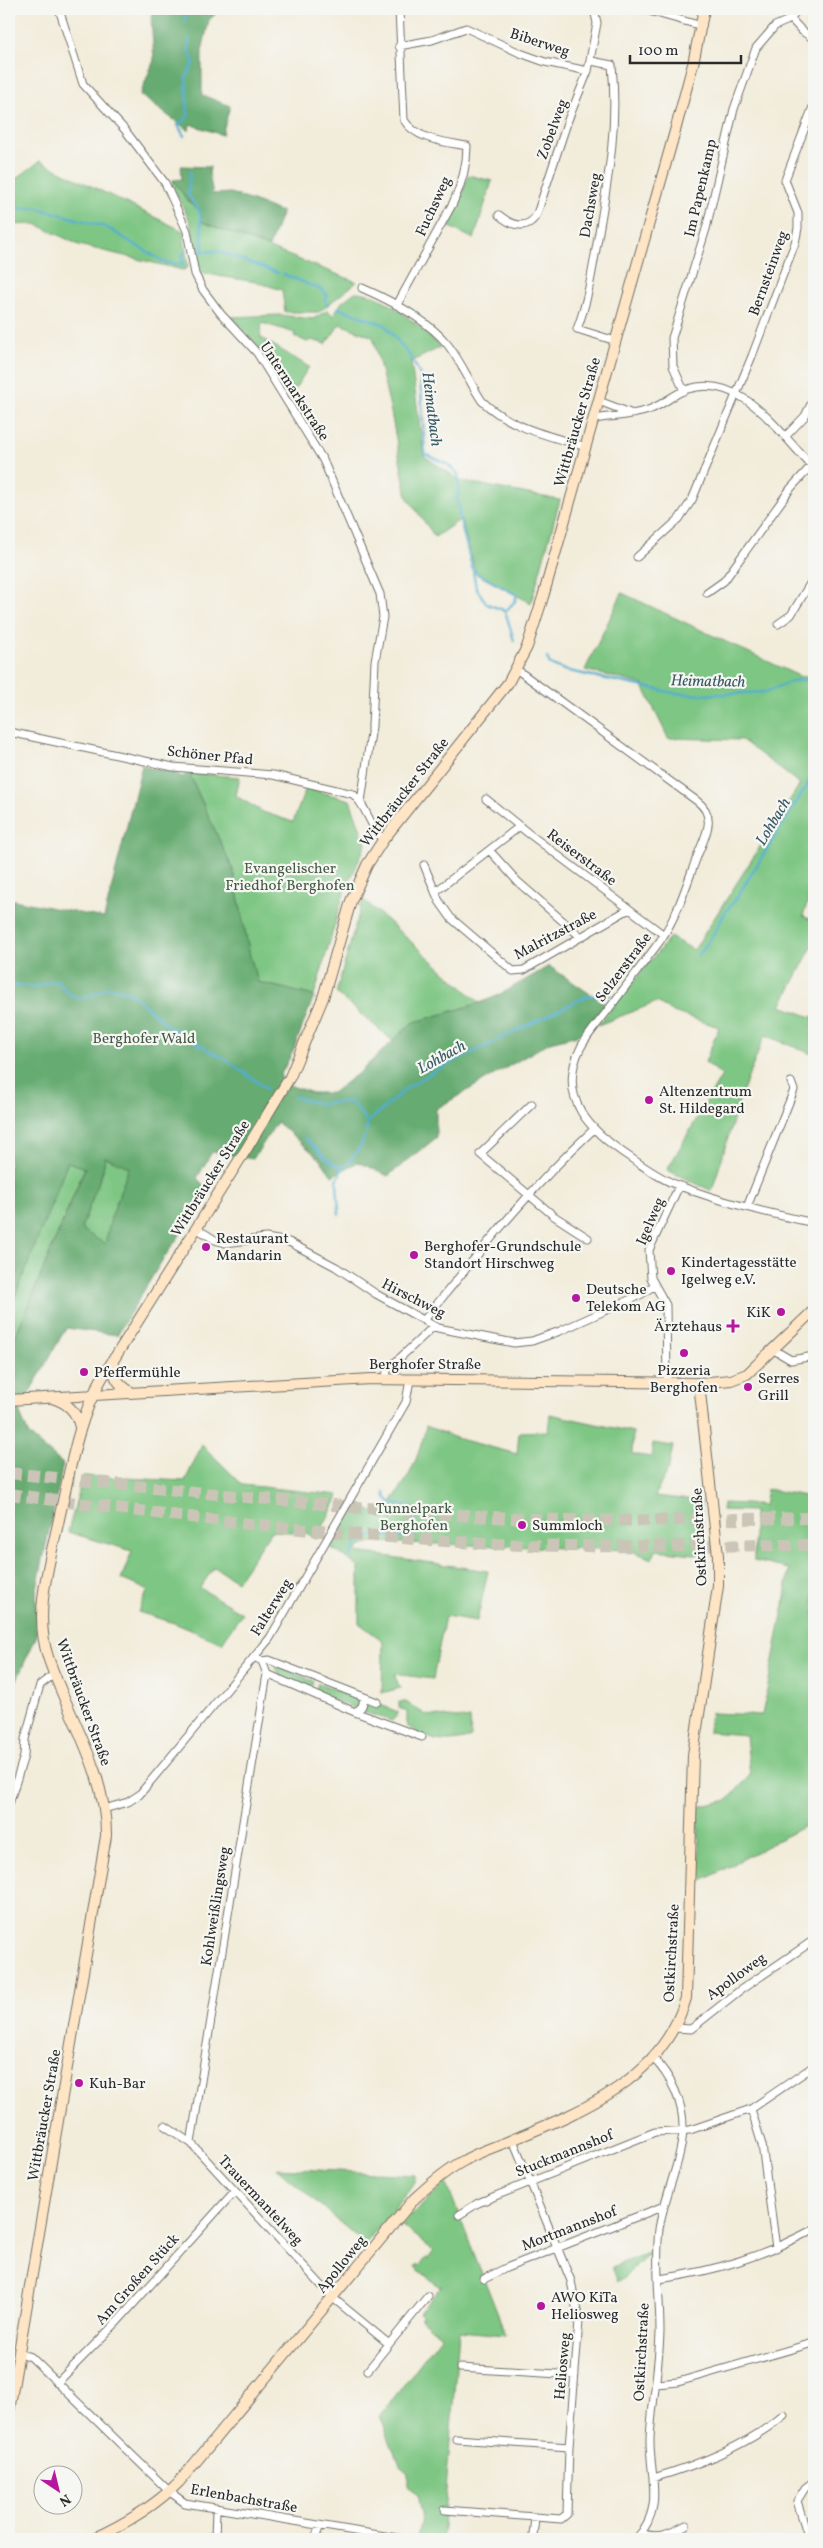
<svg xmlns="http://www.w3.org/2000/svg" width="823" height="2548" font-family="Vollkorn,serif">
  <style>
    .green { fill: #7ec683; stroke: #547857 }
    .forest { fill: #66ab71; stroke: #486b4e; fill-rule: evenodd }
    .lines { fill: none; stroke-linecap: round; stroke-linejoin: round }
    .stream { stroke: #51aed0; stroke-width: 2.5 }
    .highway-tunnel { stroke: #cac5b7; stroke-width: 12; stroke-dasharray: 12 6; stroke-linecap: butt }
    .street-casing { stroke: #716f68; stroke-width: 9 }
    .secondary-casing { stroke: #716f68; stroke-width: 12 }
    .street { stroke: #fff; stroke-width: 7 }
    .secondary { stroke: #fee5c5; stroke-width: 10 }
    .poi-dot { fill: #b5179e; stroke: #f6f6f2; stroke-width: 2 }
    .labels { text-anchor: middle; stroke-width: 4.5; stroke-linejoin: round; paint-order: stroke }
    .street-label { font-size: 15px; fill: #2b2b2b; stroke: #f6f6f2 }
    .park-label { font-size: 15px; fill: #445a45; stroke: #f6f6f2 }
    .poi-label { font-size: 15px; fill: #2b2b2b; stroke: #f6f6f2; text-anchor: start }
    .water-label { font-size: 16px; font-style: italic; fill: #385965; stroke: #f6f6f2 }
  </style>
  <rect width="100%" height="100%" fill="#f6f6f2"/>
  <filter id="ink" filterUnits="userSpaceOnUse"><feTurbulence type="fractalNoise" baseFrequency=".02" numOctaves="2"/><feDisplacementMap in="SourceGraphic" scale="10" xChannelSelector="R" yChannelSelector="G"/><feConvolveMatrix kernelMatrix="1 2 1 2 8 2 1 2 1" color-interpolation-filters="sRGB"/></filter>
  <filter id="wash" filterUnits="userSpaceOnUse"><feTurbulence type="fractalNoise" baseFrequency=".0096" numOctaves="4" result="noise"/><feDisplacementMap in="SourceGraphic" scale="20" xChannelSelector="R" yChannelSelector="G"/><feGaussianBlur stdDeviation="1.12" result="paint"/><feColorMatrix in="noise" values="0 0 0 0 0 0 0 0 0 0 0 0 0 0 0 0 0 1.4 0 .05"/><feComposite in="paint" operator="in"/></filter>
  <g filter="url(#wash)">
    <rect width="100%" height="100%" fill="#f2ecda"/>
    <path class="green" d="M40,161l143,70 5,36 -5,3 -104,-25 -43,-21 -27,1v-41z
      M468,175l24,6 -18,58 -28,-14 16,-28z
      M173,180l15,21 11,9 3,12 155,60 -38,30h-34l-3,-22 -26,-8 -55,-9 -11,-52 -18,-36z
      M355,292c31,0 65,36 86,55l-30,15 13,94 37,25 99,19 -29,103 -55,-29 -15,-55 -26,18 -28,-40 -17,-90 -17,-70 -33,-13 -14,20 -15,-4 -4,2 -13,-6 1,-3 -33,-10 -2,14 49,30 -19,29 -35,-53 -24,-26 48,-2 34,4 15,-9 5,6 9,-14z
      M622,593l179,84 13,-3v209l-11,33 11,5v22l-33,63 31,11 2,-2v40l-49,-20 -25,63 -28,93 -45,-21 55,-95 -17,-13 14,-35 -46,-15 -16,-10 -59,23 72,-88 24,13 106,-166 -58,-44 -74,-2 -26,-54 -57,-14z
      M189,773l51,4 -4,19 27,16 30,10 13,-34 44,12 16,44 -24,55 -28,97 -56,-14 -8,-26 -17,-86z
      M363,899l117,104 -68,20 -19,18 -57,-48z
      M105,1157l24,10 -18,51 -5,27 -25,-16 22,-59z
      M68,1161l17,6 -76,185v-40z
      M550,1414l83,18 -1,22 19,3 2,-14 20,3 -4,21 -14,29 46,5 4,54 -50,-5 -3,9 -23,-9 -259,-8 -12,6 -1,4 131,19 -11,50 -32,-5 -12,63 -39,-5 6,14 -18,5 1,-52 -24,-18v-56l-29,-20 24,-43 26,11c27,-32 36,-48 46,-89l30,12 61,16 2,-22 29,-1z
      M202,1445l41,40 96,10 -22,44 -11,-6 -35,-2 -34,50 -23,-14 -14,21 42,25 -20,30 -48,-20 -36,-11 10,-22 -27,-11 11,-28 -64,-19 15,-56 102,5z
      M814,1465v356l-114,61 -2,-75 30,-7 22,-25 -4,-40 -38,-3 3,-19 51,2 22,-110 5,-36 -35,-8v-50l-32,-1 1,-7 41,2 3,-16 38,7z
      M274,1665l39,16 -1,5 -4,3c-14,-6 -29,-9 -34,-24z
      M318,1683l41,15 3,3 -3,6 -5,1 -39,-15z
      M368,1700l30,12v2l-6,7 -29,-9z
      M399,1702h7l20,13 44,4 1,18c-27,8 -41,4 -64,-11v-14l-8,-4z
      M277,2168l138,7v8l-50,61z
      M446,2182l60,153 -47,-4 -17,208 -25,-1 5,-25 -4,-18 -10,-7v-15l-9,-8 -19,-49 61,-80 -21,-18 2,-2 -3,-3 23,-28 -3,1 -24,-19 2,-3 2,2 7,-8 2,1 6,-8 -33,-26z
      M652,2251v1l-34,30 -6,-15z"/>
    <path class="forest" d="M154,9h67l-12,11 -7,31v44l28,11 -8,29 -32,-11 -1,7 -49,-36 14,-35 -3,-44z
      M181,166l29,1 -1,7 4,20 18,-1 51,19 -13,35 -67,-25 -3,-12 -11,-9 -15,-21 9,-1z
      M142,765c13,7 28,4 40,12l7,-4 44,97 17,86 8,26 56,14 -21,55 -13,25 11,10 22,7h19l28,-21 52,-49 68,-20 21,-9 48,-28 59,40 -19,26 -39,10 -114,67v29l-48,38 -30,-14 -26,14 -12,-17 -43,-37 -24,37 -41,-7 -15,26 13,14 -47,67 -46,76 -51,-7 -47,83 10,24 34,29 -27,129 1,42 -28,62v-345l76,-184 -17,-6 -59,150v-413l95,19zM105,1157l24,10 -18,51 -6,26 -24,-15 22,-59z"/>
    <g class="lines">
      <path class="stream" d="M185,21l1,-12
        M184,136l-6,-11 9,-7 1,-4 -2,-36 8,-16 -5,-10v-13
        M190,172l-2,23 12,17 3,40
        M9,208h28l69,19 58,35 19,3 -1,-10 3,-2
        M199,252l19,-1 60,22
        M283,274l39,16 6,6 -3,4
        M326,303l1,1
        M338,308l47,17 25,31 10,18 5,80 22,10 11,10 1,18 -3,8 4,9 -1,7 14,55 3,17 11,16 16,6 3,4 8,27
        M473,571l44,24 -2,6 -10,11
        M547,658l3,6 14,6 110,23 27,2 66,-3 25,-11 22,-2
        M698,955c11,-10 18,-27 26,-40 5,-10 14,-15 18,-26l72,-115
        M9,984l24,3 24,-7c17,25 27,20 51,7l22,5 38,34 58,34 41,29
        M294,1097l26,7 30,-3 18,21 40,-35 25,-15 154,-76 24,-1
        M366,1132l2,-10
        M305,1138l21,20 17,11 18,-23 3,-9
        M339,1214l-2,-33 5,-12
        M385,1493c1,13 15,12 26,13l3,7v13
        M349,1558c17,-38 42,-14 65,-23"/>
    </g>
  </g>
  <g filter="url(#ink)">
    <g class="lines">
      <path class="highway-tunnel" d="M9,1473c156,16 312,33 468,43 112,8 225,3 337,2
        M9,1494c155,21 311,40 468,49 112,6 225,2 337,2"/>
      <g class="street-casing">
        <path id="street" d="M59,9l24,75 42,46 40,53 22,48 8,43 8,16 18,24 36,39 66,107 57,134 3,23 -8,44 -3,65 -11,76
          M642,9l60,17
          M791,19l11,12 12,8
          M399,46l33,-6 34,-12 54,25 25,9 43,9
          M591,61l21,4c6,60 -3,109 -13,167 -6,33 -10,66 -22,97l39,12
          M499,215c13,11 29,16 38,-1l31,-94 20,-49 9,-48 -3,-14
          M362,288c30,13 65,31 86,57 13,17 22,38 34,56 28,27 68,35 104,46
          M398,303l55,-100c8,-17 14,-37 14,-57 -21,-4 -51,-6 -63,-26l-5,-111
          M684,391l-11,-25 -1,-28 34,-109 28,-120 22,-61 19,-22 16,-7 6,-10
          M599,401l31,12
          M594,419c19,-3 39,-3 57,-10 13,-5 24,-16 37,-20 55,-17 93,47 126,79
          M786,436l19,-20 9,-18
          M637,557l42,-38 13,-19 60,-144 43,-113 3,-15v-15l-13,-33 29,-76
          M707,593l17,-12 67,-93 21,-23
          M778,624l13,-9 23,-38
          M516,669l181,132c20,15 9,34 1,53 -11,29 -20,61 -38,87 -17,23 -35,46 -52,69 -9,12 -20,24 -27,37 -26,51 10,85 50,111 15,10 31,22 49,28 43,17 89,27 134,37
          M9,732l164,35 100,8 80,19c14,12 16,32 30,46
          M486,799l42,34 136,102
          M490,851l28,31 63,55
          M424,865l15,36 12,17 62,53 11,-1 105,-61
          M435,892l85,-66
          M532,1104l-52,50 74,62 34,22
          M747,1207l47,-117 -3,-8
          M196,1228l19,12 10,3 41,-5 23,4 47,25 40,27 62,34 76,15 18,-2 28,-10 80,-36 15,-10
          M424,1320c54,-66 106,-132 169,-190
          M774,1350l17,10 23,-4
          M386,1380l1,-10 47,-44
          M667,1383l-1,-78 -15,-27 -2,-28 30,-64
          M262,1661l7,-1 108,42
          M267,1674l88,38 67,25
          M355,1712c7,-4 9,-7 8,-15
          M9,1804l15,-48 1,-17 15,-54 14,-11
          M104,1809l24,-7 11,-7 131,-157 136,-236 4,-22
          M675,2028l16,1 48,-38 75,-51
          M751,2109l11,36 14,103
          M165,2126l26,17 142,155 56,46
          M191,2143l76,-469 -5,-13 -8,-4
          M459,2215l19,-12 177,-71 35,-2 61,-21 63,-43
          M484,2279l22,-11 158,-62
          M659,2279c58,-8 104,-23 155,-50
          M18,2352l13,5 139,135 15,11 218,36
          M460,2368l115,7
          M368,2370l60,-74
          M58,2382l60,-61 116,-129
          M656,2384l22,-2 135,-39
          M456,2439l113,8
          M653,2478c45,-13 95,-33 131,-63
          M445,2510l116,9 6,-5 2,-67 10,-126 -8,-40 -58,-141
          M641,2533c17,7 30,0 45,-8
          M533,2535l2,-17
          M215,2539l1,-29
          M315,2539l5,-14
          M636,2539c30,-32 13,-63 14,-101 2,-35 9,-70 10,-106 0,-34 -5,-69 -1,-103 5,-33 22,-65 24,-99 1,-27 -12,-54 -30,-72
          M809,2539l-12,-38 8,-13 9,-7"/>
      </g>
      <g class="secondary-casing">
        <path id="secondary" d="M113,1359c-1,16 4,25 18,33
          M52,1398c16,5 24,13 28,29
          M9,1400l362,-21 328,4 32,-3 16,-6 67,-64
          M9,2411l97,-575c1,-64 -39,-121 -58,-179 -15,-45 2,-95 11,-138 11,-48 18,-98 43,-141l145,-230 43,-71 33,-79 28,-97 16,-36 16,-25 125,-157 19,-36 16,-50 132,-466 18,-67 11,-55
          M92,2539c31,-14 63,-33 87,-57l235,-283c16,-15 32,-29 51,-39 15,-9 33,-14 49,-21 71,-29 149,-61 172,-141l7,-243 25,-169v-30l-19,-173"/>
      </g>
      <use href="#street" class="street"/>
      <use href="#secondary" class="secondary"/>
    </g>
  </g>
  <g class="poi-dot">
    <circle cx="649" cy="1100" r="5"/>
    <circle cx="206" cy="1247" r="5"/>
    <circle cx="414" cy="1255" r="5"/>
    <circle cx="671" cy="1271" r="5"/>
    <circle cx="576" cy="1298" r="5"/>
    <circle cx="781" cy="1312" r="5"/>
    <path d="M730.5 1318.5h5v5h5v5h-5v5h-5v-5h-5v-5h5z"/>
    <circle cx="684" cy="1353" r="5"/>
    <circle cx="84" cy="1372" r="5"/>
    <circle cx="748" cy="1387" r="5"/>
    <circle cx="522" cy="1525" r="5"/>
    <circle cx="79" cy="2083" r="5"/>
    <circle cx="541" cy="2306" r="5"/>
  </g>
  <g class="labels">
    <g class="street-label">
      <text transform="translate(540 42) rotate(18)" y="5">Biberweg</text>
      <text transform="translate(552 129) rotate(-70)" y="5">Zobelweg</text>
      <text transform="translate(700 188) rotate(-77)" y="5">Im Papenkamp</text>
      <text transform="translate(590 205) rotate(-80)" y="5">Dachsweg</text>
      <text transform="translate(433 206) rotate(-65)" y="5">Fuchsweg</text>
      <text transform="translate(768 273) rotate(-70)" y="5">Bernsteinweg</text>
      <text transform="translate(295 391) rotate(57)" y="5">Untermarkstraße</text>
      <text transform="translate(577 422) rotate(-74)" y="5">Wittbräucker Straße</text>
      <text transform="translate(210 755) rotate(6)" y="5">Schöner Pfad</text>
      <text transform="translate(404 792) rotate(-52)" y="5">Wittbräucker Straße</text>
      <text transform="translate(582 857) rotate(37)" y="5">Reiserstraße</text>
      <text transform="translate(555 934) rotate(-28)" y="5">Malritzstraße</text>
      <text transform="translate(623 967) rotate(-53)" y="5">Selzerstraße</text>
      <text transform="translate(210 1178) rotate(-58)" y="5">Wittbräucker Straße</text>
      <text transform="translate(650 1221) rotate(-67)" y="5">Igelweg</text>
      <text transform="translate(414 1298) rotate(27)" y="5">Hirschweg</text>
      <text x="425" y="1369">Berghofer Straße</text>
      <text transform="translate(699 1537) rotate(-93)" y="5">Ostkirchstraße</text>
      <text transform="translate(271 1607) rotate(-58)" y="5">Falterweg</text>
      <text transform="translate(84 1702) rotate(70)" y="5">Wittbräucker Straße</text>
      <text transform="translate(215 1906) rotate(-81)" y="5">Kohlweißlingsweg</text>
      <text transform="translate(671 1953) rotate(-87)" y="5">Ostkirchstraße</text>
      <text transform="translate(736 1976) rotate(-36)" y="5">Apolloweg</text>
      <text transform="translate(44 2115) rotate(-80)" y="5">Wittbräucker Straße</text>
      <text transform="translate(564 2153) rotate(-22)" y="5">Stuckmannshof</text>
      <text transform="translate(261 2200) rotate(47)" y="5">Trauermantelweg</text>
      <text transform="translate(569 2228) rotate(-21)" y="5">Mortmannshof</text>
      <text transform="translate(341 2264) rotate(-51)" y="5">Apolloweg</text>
      <text transform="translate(137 2279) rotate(-48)" y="5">Am Großen Stück</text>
      <text transform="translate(641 2352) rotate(-87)" y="5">Ostkirchstraße</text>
      <text transform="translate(562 2366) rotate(-85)" y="5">Heliosweg</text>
      <text transform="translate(244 2498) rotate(10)" y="5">Erlenbachstraße</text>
    </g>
    <g class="park-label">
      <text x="290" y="873">Evangelischer<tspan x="290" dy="17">Friedhof Berghofen</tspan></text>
      <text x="144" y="1043">Berghofer Wald</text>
      <text x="414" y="1513">Tunnelpark<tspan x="414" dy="17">Berghofen</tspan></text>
    </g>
    <g class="poi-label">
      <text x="659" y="1096">Altenzentrum<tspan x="659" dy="17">St. Hildegard</tspan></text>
      <text x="216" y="1243">Restaurant<tspan x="216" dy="17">Mandarin</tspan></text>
      <text x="424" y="1251">Berghofer-Grundschule<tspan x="424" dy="17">Standort Hirschweg</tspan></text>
      <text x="681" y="1267">Kindertagesstätte<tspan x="681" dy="17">Igelweg e.V.</tspan></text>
      <text x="586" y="1294">Deutsche<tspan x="586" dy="17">Telekom AG</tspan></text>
      <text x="771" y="1317" text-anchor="end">KiK</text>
      <text x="722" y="1331" text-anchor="end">Ärztehaus</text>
      <text x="684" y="1375" text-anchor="middle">Pizzeria<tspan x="684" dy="17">Berghofen</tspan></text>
      <text x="94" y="1377">Pfeffermühle</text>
      <text x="758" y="1383">Serres<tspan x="758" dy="17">Grill</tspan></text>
      <text x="532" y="1530">Summloch</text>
      <text x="89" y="2088">Kuh-Bar</text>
      <text x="551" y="2302">AWO KiTa<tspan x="551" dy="17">Heliosweg</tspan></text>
    </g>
    <g class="water-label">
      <text transform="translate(433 409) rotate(83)" y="6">Heimatbach</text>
      <text transform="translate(708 680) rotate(1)" y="6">Heimatbach</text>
      <text transform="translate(772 821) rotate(-59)" y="6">Lohbach</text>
      <text transform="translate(441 1056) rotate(-29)" y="6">Lohbach</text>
    </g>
  </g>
  <rect width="823" height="2548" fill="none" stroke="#f6f6f2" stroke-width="30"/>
  <g transform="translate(58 2490) rotate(145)"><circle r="24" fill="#f6f6f2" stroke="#a5a5a2"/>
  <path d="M0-4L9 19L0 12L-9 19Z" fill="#b5179e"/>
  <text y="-8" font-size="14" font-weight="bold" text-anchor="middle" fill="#2b2b2b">N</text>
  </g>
  <path d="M630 55v8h111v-8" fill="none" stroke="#2b2b2b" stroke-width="2.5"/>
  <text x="638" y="55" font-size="15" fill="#2b2b2b" stroke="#f6f6f2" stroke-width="4" paint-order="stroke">100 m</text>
</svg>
